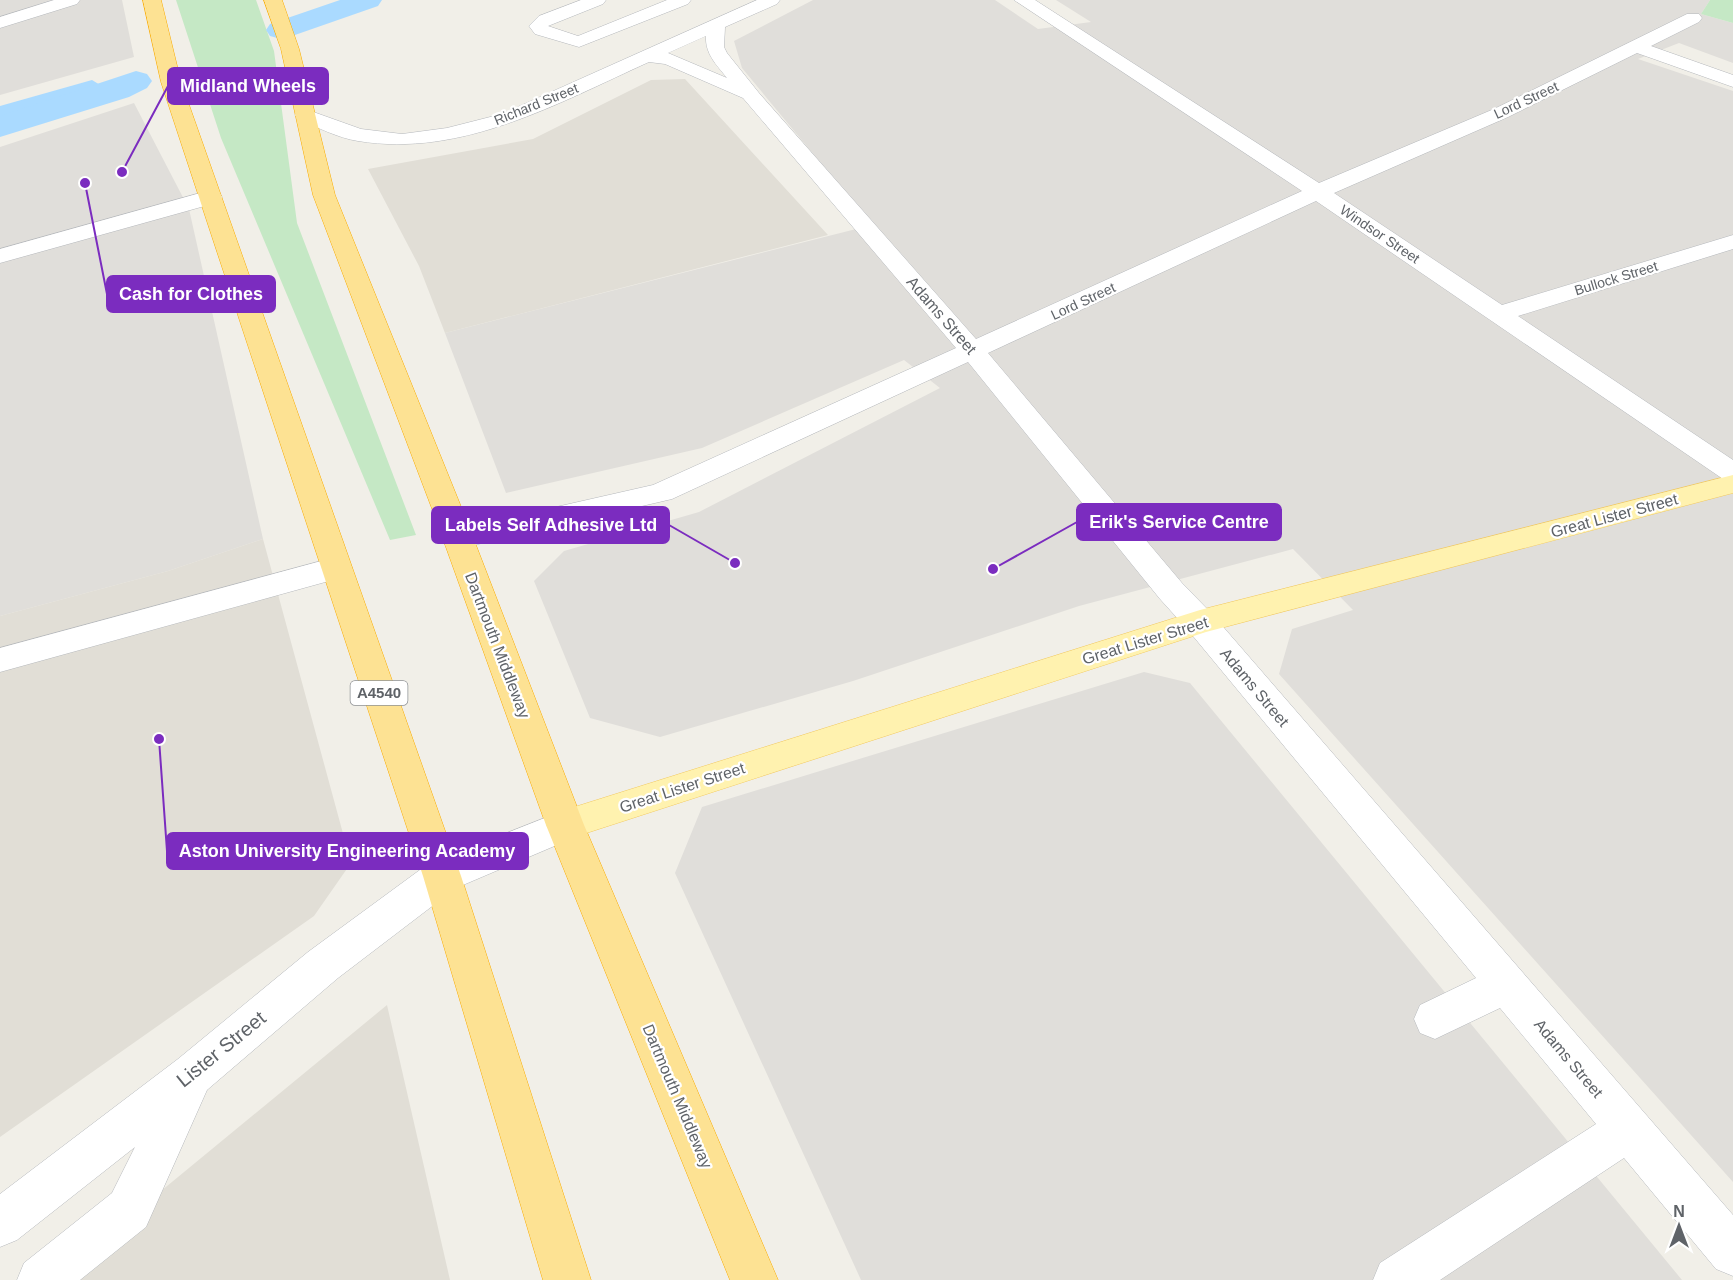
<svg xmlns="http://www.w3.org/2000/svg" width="1733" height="1280" font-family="Arial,sans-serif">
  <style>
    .industrial { fill: #e0deda }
    .education { fill: #e1ded6 }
    .green { fill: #c5e8c5 }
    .water { fill: #aadaff }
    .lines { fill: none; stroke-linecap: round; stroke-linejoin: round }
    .canal { fill: #aadaff; fill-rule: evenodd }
    .minor-casing { stroke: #b5b8bc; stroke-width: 1 }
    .major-casing { stroke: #f2c960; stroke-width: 1 }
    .highway-casing { stroke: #f9ab00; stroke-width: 1 }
    .minor { fill: #fff; fill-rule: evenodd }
    .major { fill: #fff2af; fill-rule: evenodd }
    .highway { fill: #fde293; fill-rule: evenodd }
    .labels { text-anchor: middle; stroke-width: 4.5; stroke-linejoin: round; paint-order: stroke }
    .far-street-label { font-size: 14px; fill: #5f6368; stroke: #fff }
    .shield { fill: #fff; stroke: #8f9295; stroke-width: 1.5 }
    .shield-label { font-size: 15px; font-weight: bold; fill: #5f6368 }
    .street-label { font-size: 16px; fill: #5f6368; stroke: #fff }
    .near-street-label { font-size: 20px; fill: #5f6368; stroke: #fff }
    .leader { fill: none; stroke: #7b2cbf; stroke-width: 2 }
    .callout-dot { fill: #7b2cbf; stroke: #fff; stroke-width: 2 }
    .callout { fill: #7b2cbf; stroke: #7b2cbf; stroke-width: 2 }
    .callout-label { font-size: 18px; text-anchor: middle; font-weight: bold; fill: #fff }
  </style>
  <rect width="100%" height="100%" fill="#f1efe8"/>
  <path class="industrial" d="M0,0h122l12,57 -134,38z
    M813,0h182l43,29 53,-7 -35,-22h654l-9,14 32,9v40l-54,-20 -41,16 95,32v1091l-454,-508 13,-45 61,-19 -60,-61 -214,57 -226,75 -193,56 -70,-19 -56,-137 30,-30 135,-39 241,-124 -36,-28 -202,88 -196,45 -61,-160 427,-108 -130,-157 -8,-27z
    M134,103l55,106 74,330 -95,32 -168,45v-469z
    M1144,672l46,11 492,597h-821l-186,-407 27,-66z"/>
  <path class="education" d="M685,79l143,156 -383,98 -26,-67 -51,-97 165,-30 118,-59z
    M263,539l88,324 -37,53 -314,221v-521l168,-45z
    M387,1005l63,275h-397z"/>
  <path class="green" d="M176,0h80l18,51 23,172 119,312 -26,5 -169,-402z
    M1710,0h23v23l-32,-9z"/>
  <path class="water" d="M92,80l13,8 -105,32v-14z"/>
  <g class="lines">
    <path class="canal" d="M340,0h42l-4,6 -86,30 -11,3 -11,-3 -4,-6 4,-6z
      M136,71l11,3 5,7 -5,7 -18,9 -129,40v-21z"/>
    <g class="minor-casing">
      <path id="minor" d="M54,0h26l-3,4 -77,24v-11z
        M581,0h25l-3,4 -55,22 30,10 89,-36h24l-3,4 -109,43 -44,-13 -6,-8 10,-10z
        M757,0h23l-3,4 -52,23 -1,20 3,6 32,40 217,246 326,-148 -288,-191h21l284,183 175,-74 193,-95h12l3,4 -3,4 -48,24 82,29v12l-96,-34 -129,64 -174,76 168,112 231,-70v14l-215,67 215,144v22l-10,-3 -407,-278 -328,152 194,230 30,31 521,601v61l-17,-7 -92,-111 -184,122h-67l7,-17 216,-139 -96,-116 -65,31 -15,-6 -6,-14 6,-14 56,-27 -288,-348 -28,-31 -192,-237 -296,137 -215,50 -11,-3 -4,-7 4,-7 207,-47 303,-137 -213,-250 -78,-34 -16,-2c-91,41 -187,96 -291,79 -20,-3 -41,-14 -60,-22l-3,-4 3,-4 7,-2 56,20 41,5 45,-6 55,-14zM706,36c-1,18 10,28 21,42l-59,-25z
        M211,190l8,2 3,5 -3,5 -219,61v-14z
        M336,557l11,3 5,8 -5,8 -347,96v-24z
        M565,810l13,4 6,11 -6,11 -122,52 -118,90 -131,112 -61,137 -66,53h-63l7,-17 88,-70 23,-46 -118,93 -17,7v-53l178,-135 130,-107 120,-88z"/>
    </g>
    <g class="major-casing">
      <path id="major" d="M1733,475v18l-527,139 -641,208 -13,-4 -6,-11 6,-11 13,-4 635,-200z"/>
    </g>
    <g class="highway-casing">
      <path id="highway" d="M143,0h18l20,82 280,794 130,404h-48l-120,-404 -262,-794z
        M264,0h18l17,49 36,146 129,319 120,311 194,455h-48l-184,-455 -112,-311 -121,-319 -32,-146z"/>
    </g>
    <use href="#minor" class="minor"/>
    <use href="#major" class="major"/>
    <use href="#highway" class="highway"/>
  </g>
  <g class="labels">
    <g class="far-street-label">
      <text transform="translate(1526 100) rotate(-25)" y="5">Lord Street</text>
      <text transform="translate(536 104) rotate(-22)" y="5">Richard Street</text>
      <text transform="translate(1380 234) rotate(34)" y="5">Windsor Street</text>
      <text transform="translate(1616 278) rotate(-17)" y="5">Bullock Street</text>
      <text transform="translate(1083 301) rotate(-25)" y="5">Lord Street</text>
    </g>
    <rect class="shield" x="350.5" y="681" width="57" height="24" rx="4.5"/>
    <g class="shield-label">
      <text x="379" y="698">A4540</text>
    </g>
    <g class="street-label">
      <text transform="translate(942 315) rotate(49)" y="6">Adams Street</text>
      <text transform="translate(1614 515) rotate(-15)" y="6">Great Lister Street</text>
      <text transform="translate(1145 640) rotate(-17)" y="6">Great Lister Street</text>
      <text transform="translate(498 645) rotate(69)" y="6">Dartmouth Middleway</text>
      <text transform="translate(1255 687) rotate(50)" y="6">Adams Street</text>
      <text transform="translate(682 787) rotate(-18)" y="6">Great Lister Street</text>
      <text transform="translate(1569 1058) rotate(50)" y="6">Adams Street</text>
      <text transform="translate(678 1096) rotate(67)" y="6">Dartmouth Middleway</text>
    </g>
    <g class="near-street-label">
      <text transform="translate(221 1049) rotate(-39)" y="7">Lister Street</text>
    </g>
  </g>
  <path class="leader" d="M122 172L168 86M85 183L107 294M993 569L1077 522M735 563L669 525M159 739L167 851"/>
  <g class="callout-dot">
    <circle cx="122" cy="172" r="6"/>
    <circle cx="85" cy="183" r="6"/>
    <circle cx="993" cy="569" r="6"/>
    <circle cx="735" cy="563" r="6"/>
    <circle cx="159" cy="739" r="6"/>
  </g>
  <g class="callout">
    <rect x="168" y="68" width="160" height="36" rx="6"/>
    <rect x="107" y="276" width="168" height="36" rx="6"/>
    <rect x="1077" y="504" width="204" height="36" rx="6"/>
    <rect x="432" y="507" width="237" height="36" rx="6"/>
    <rect x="167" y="833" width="361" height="36" rx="6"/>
  </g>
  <g class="callout-label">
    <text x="248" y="92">Midland Wheels</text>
    <text x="191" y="300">Cash for Clothes</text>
    <text x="1179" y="528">Erik's Service Centre</text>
    <text x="551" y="531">Labels Self Adhesive Ltd</text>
    <text x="347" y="857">Aston University Engineering Academy</text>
  </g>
  <g transform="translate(1679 1226)" stroke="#ffffff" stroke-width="4.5" paint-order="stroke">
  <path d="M0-4.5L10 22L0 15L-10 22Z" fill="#5f6368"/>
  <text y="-9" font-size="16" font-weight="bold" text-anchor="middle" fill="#5f6368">N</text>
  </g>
</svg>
